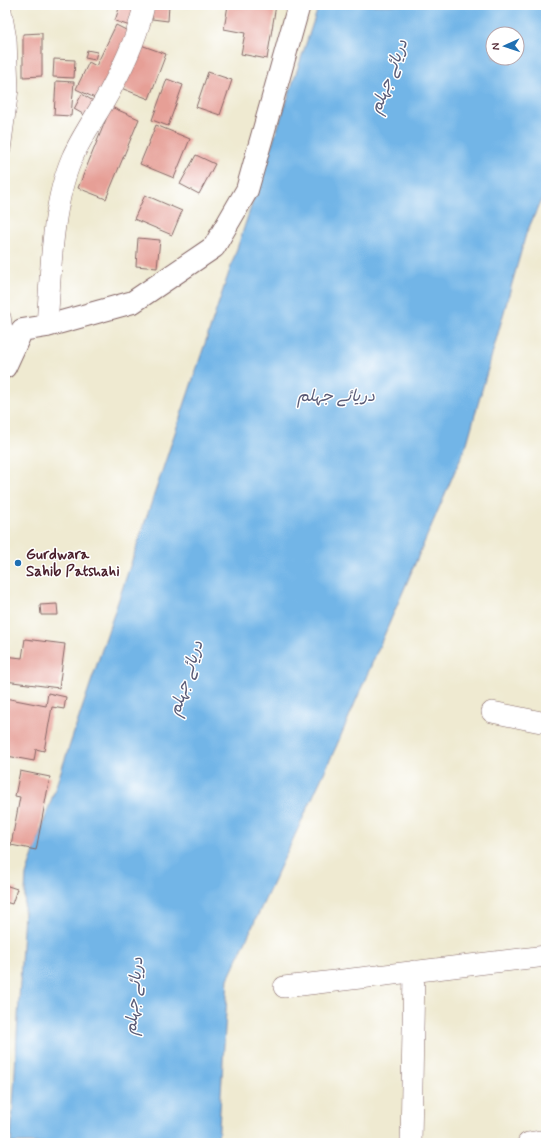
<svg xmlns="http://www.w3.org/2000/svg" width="551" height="1148" font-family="Mynerve,'Playpen Sans Arabic',sans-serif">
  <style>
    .water { fill: #72b5e7; stroke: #5e6a89; fill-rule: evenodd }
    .building { fill: #e69f96 }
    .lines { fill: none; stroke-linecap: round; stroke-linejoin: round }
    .lane-casing { stroke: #846665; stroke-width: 12 }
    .street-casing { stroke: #846665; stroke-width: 22 }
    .secondary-casing { stroke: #846665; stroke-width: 24 }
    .lane { stroke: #fff; stroke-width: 11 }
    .street { stroke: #fff; stroke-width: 21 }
    .secondary { stroke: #fff; stroke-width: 22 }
    .poi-dot { fill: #1f6fb2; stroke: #fff; stroke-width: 1.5 }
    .labels { text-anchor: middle; stroke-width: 3; stroke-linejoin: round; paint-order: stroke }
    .poi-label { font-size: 15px; font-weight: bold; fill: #4a1f2b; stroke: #fff; text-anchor: start }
    .water-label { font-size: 16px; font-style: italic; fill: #5a5b76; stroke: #fff }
  </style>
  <rect width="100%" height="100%" fill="#fff"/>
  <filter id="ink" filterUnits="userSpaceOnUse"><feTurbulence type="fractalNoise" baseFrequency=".025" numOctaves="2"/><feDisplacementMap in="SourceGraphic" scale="8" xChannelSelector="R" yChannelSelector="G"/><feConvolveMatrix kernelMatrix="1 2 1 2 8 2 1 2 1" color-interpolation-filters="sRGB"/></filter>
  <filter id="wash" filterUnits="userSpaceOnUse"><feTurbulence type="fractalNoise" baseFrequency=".012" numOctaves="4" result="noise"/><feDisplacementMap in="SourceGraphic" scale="16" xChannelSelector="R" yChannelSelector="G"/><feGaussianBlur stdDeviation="0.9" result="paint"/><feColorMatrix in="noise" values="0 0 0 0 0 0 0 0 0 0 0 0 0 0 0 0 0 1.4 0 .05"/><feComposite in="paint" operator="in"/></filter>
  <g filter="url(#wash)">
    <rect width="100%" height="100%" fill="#efead1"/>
    <path class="water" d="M319,5h227v184l-20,45 -59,209 -131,304 -108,232 -10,164h-207l15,-268zM493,34h24v24h-24z"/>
    <g id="blocks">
      <path class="building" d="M120,5h23l-7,23 -21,-7z
        M153,5h16l-1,16 -16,-2z
        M228,5h48l-9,54 -26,-5 4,-21 -21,-4z
        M116,25l16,8 -33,67 -23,-11 13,-27 7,4z
        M42,33v43l-19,1v-43z
        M138,44l28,10 -17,45 -28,-11z
        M87,50l10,2 -2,8 -10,-2z
        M54,59l21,1 -1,18 -21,-1z
        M208,72l24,8 -12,35 -24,-8z
        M167,79l16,6 -15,41 -16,-6z
        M56,81l18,1 -3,34 -17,-1z
        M5,83h1l1,41h-2z
        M82,94l16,10 -8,14 -16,-9z
        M111,107l28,12 -33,80 -28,-11z
        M156,125l34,14 -16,39 -34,-14z
        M196,155l19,9 -16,30 -19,-10z
        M145,195l37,16 -10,24 -38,-16z
        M138,238l22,2 -3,28 -21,-2z
        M57,604l1,11h-17l-1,-10z
        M25,639l40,5 -6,44 -54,-7v-25l17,2z
        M48,693l18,4 -2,12 -12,-2 -8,44 -8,-2 -2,12 -27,-5 1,-8h-3v-50l41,8z
        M20,771l30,6 -14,73 -25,-5 9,-48 -5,-1z
        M5,885l12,4 -5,15 -7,-2z"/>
    </g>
  </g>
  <g filter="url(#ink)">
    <use href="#blocks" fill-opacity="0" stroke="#846665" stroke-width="1"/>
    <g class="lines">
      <g class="lane-casing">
        <path id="lane" d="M5,150l8,-61 -2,-50 -6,-34
          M5,316l5,33"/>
      </g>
      <g class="street-casing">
        <path id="street" d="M47,326c4,-53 4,-119 25,-168 11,-25 28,-47 40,-71 13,-24 27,-56 32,-82
          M492,712l49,10h5
          M284,987l262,-31
          M411,1143l3,-172
          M528,1143l18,-3"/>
      </g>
      <g class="secondary-casing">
        <path id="secondary" d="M5,367l17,-37 25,-4 86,-24 81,-55 33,-57 52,-185"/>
      </g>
      <use href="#lane" class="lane"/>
      <use href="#street" class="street"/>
      <use href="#secondary" class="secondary"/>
    </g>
  </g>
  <circle class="poi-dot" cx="18" cy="563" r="4"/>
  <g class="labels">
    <g class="poi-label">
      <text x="26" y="559">Gurdwara<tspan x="26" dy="17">Sahib Patshahi</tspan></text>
    </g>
    <g class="water-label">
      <text transform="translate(388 76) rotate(-69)" y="6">دریائے جہلم</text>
      <text x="336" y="401">دریائے جہلم</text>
      <text transform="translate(185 678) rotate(-72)" y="6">دریائے جہلم</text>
      <text transform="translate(133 996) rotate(-85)" y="6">دریائے جہلم</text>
    </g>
  </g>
  <rect width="551" height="1148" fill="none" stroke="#fff" stroke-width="20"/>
  <g transform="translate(505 46) rotate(267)"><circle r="19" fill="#ffffff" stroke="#b7a5aa"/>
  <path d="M0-3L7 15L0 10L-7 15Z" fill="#1f6fb2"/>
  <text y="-6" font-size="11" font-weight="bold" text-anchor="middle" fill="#4a1f2b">N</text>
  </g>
</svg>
